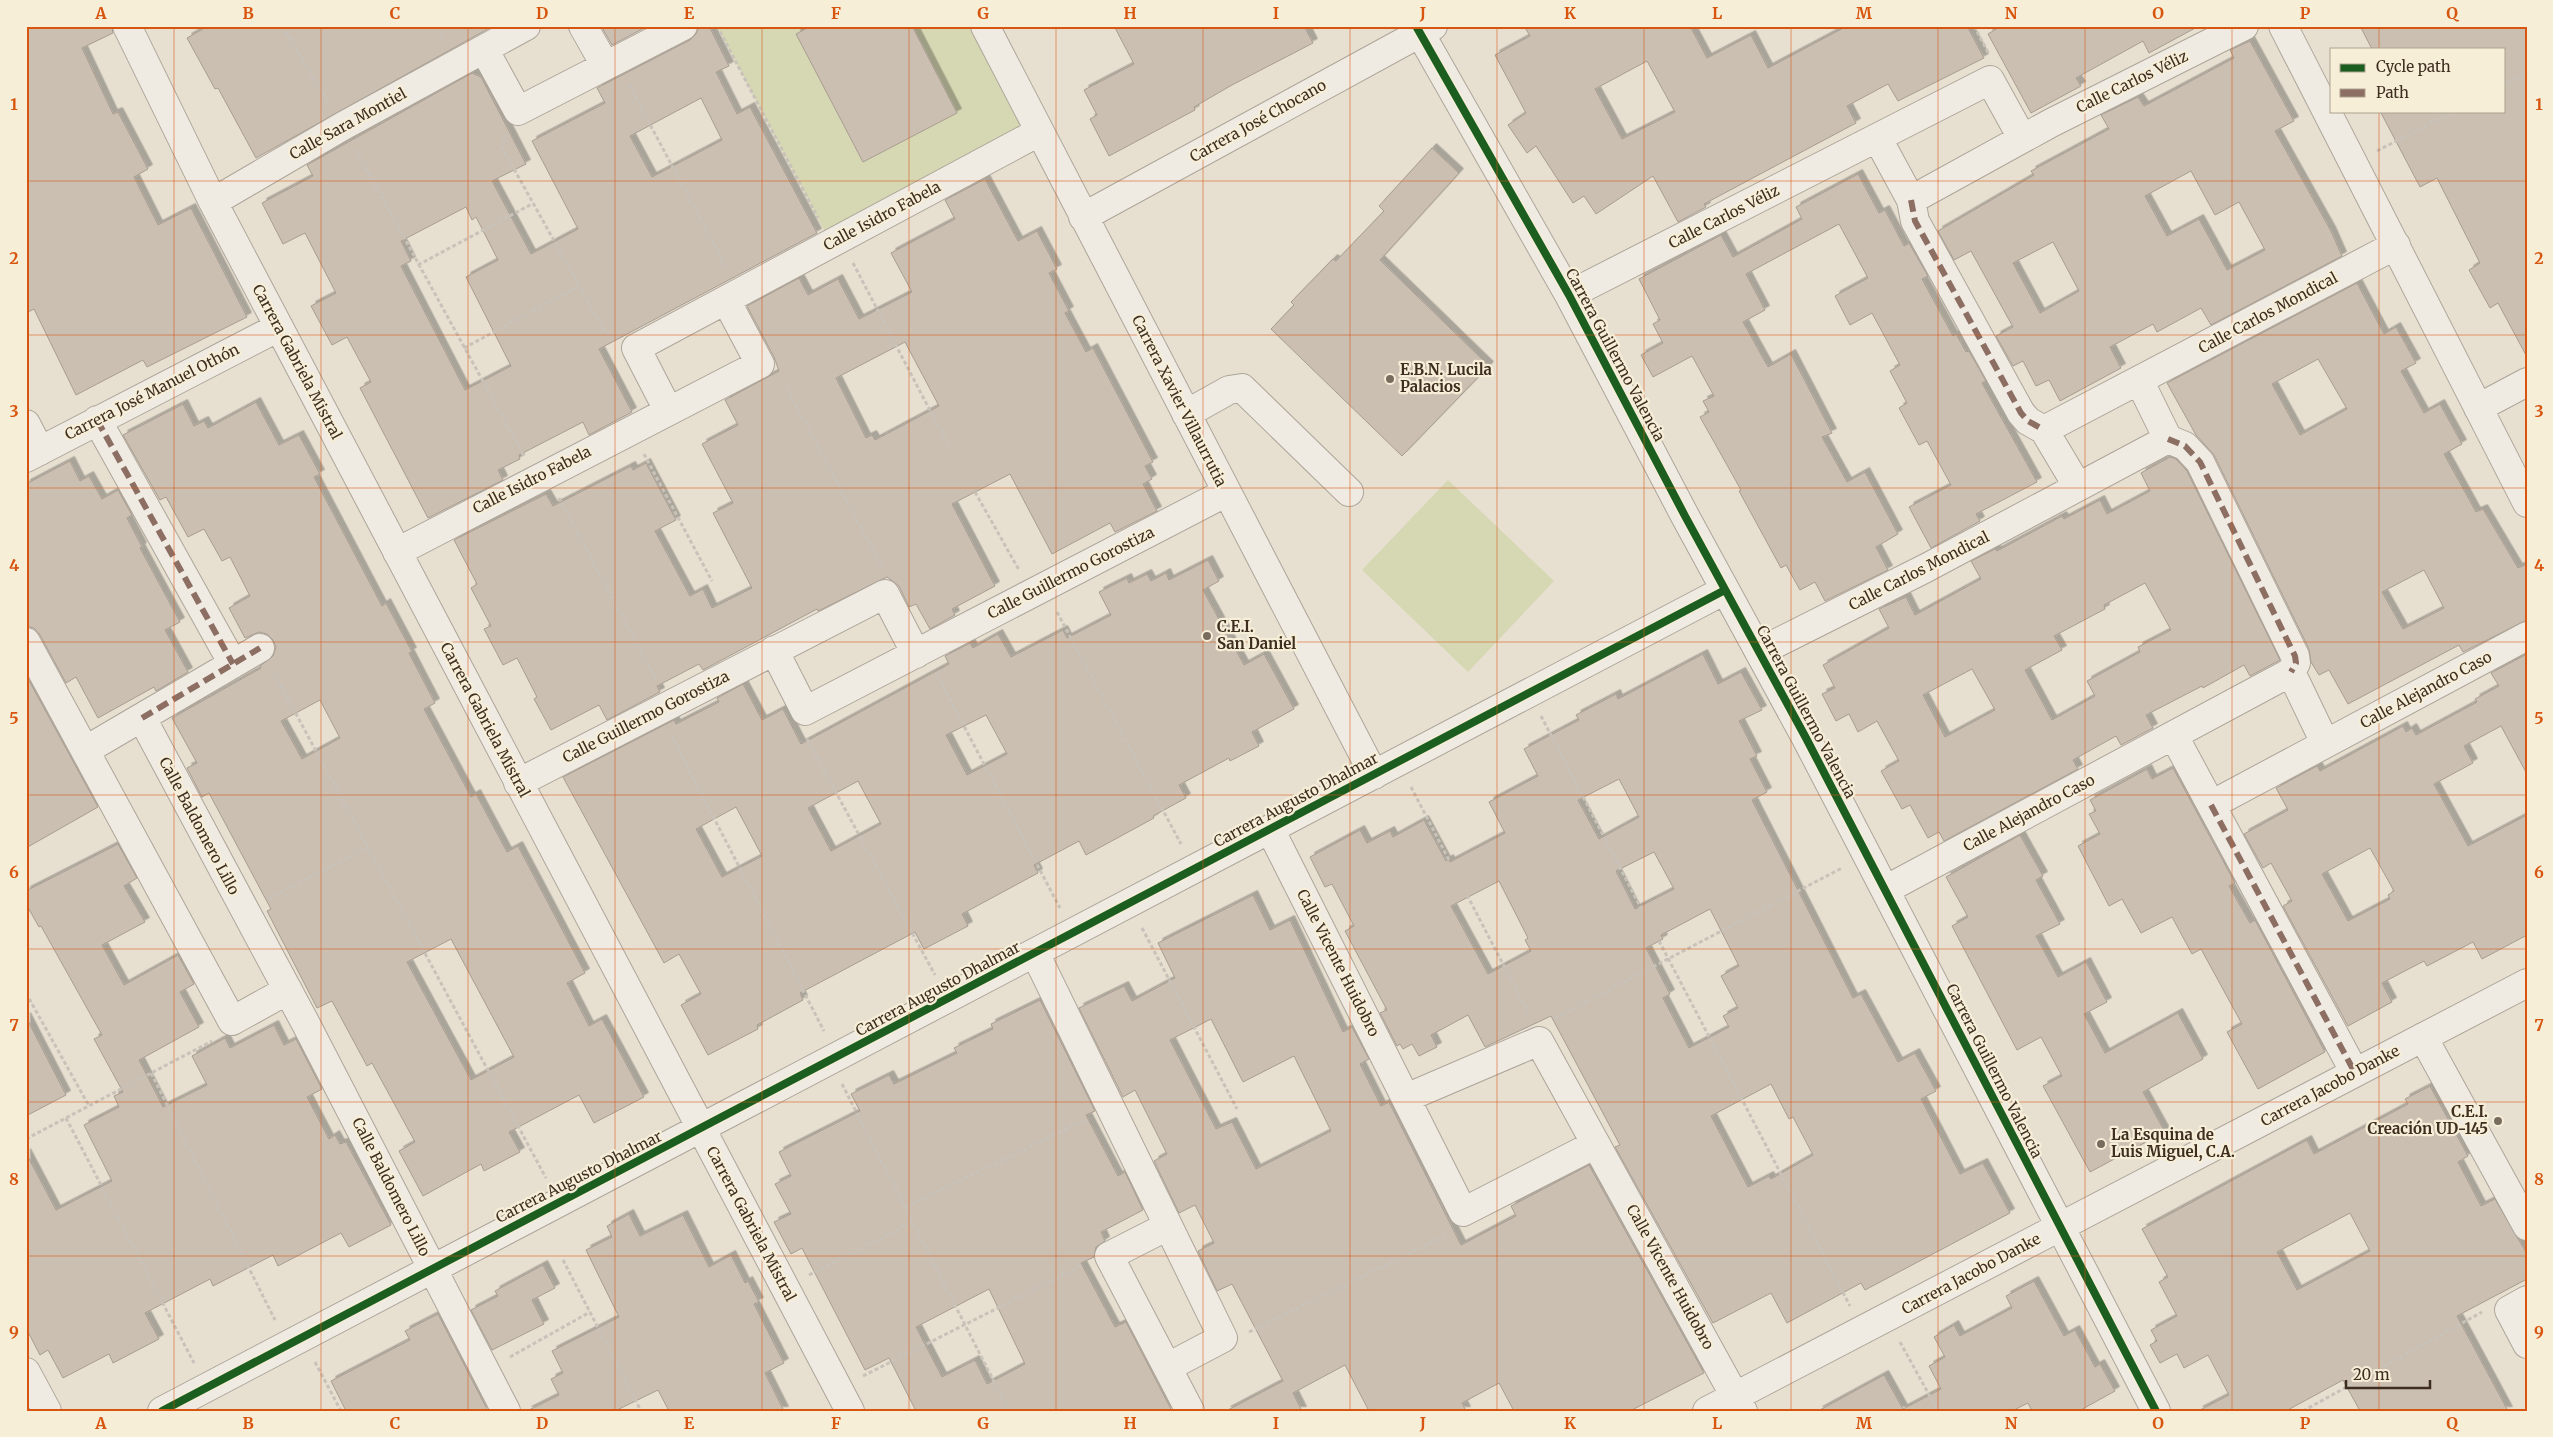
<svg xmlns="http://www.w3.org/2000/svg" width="2553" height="1437" font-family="Merriweather,serif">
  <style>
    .green { fill: #d6d7b3 }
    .building { fill: #cbbfb2; stroke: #a89c90; fill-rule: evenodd; filter: url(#shadow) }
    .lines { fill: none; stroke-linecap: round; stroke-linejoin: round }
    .minor-casing { stroke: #ada599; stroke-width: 30 }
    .path { stroke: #c8c2b9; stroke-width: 3; stroke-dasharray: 4 2.5; stroke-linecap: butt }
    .minor { stroke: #efebe3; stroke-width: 28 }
    .quiet { stroke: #8d6e63; stroke-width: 6; stroke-dasharray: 12 6; stroke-linecap: butt }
    .cycleway-casing { stroke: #f7eed8; stroke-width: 11 }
    .cycleway { stroke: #1b5e20; stroke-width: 8 }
    .grid { fill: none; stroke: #d7550e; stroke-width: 1; stroke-opacity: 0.55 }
    .poi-dot { fill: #786c5e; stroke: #f7eed8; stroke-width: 2 }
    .labels { text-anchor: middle; stroke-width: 4.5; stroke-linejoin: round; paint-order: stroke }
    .street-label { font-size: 15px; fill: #3d2e20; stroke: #f7eed8 }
    .poi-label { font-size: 15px; font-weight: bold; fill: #3d2e20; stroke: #f7eed8; text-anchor: start }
    .neatline { fill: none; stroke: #d7550e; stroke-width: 2 }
    .grid-label { font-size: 16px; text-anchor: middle; font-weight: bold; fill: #d7550e }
  </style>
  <defs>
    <filter id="shadow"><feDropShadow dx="4.5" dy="-4.5" stdDeviation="0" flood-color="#0004"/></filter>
  </defs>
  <rect width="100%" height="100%" fill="#e7e0d1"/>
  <path class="green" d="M717,26h268l54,106 -208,111z
    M1448,480l106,101 -86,91 -106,-102z"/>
  <path class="building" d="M26,26h86l1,7 -31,15 31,66 5,-2 30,57 -14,8 24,48 33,-17 56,109 -100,50 -4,-7 -67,35 -42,-86 -8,4z
    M208,26h285l-237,132 -38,-70 -3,1 -28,-51z
    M601,26h47l-36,19z
    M699,26h10l20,40 -13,6 21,42 13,-7 67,126 -218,116 33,63 -43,23 -6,-13 -64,33 1,4 -22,11 5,10 -75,38 -68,-130 11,-6 -24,-45 -15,8 -21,-39 25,-13 -31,-60 -22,11 -21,-41 51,-27 -6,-11 165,-92 9,4 45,87 -34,17 39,73 47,-25 -46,-88 73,-38 -8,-15 93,-48 6,-6zM701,98l21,42 -70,37 -22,-41zM466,207l6,13 4,-3 22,43 -32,17 45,89 -46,24 -64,-124 10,-5 -10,-20z
    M811,26h101l45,87 -94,49 -67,-128z
    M1114,26h190l9,17 -81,42 -38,22 1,3 -86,46 -19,-37 7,-4 -13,-25 50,-26z
    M1524,26h166l17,32 44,-23 17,33 79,-42h120l17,32 -86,43 -10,-17 -41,22 9,17 -152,81 2,3 -28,15 -25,-46 -57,38 -12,-18 -11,7 -37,-57 -9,7 -19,-28 18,-12 -31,-58 35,-19zM1647,61l28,51 -53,27 -27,-50z
    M2001,26h198l-50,27 -6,-12 -67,37 5,8 -50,27 -43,-79z
    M2360,26h167v331l-29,-54 -8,5 -21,-38 11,-7 -43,-85 -17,9 -40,-76h124v-62h-132z
    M2250,41l44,80 -19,10 56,100 11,25 -131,69 -10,-17 -44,24 -4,-8 -43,23 11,21 -61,33 -11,-21 -13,6 -13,-25 -10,5 -17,-30 17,-9 -42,-76 -17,9 -16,-29 96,-56 -3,-4 78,-42 -8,-14 37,-18 6,9 90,-48 -4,-8zM2191,171l24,44 24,-13 26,48 -38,20 -28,-51 -32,17 -22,-40zM2053,242l26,49 -39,22 -27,-50z
    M1432,148l27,25 -79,87 109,106 -87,90 -131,-127 23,-24 -3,-3 42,-43 3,2 48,-50 -5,-5z
    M1858,174l21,39 6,-3 19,36 5,-3 19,33 -6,3 31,57 3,-2 10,18 3,-1 17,30 -4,2 55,99 -61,32 4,7 -49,27 -22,-41 42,-22 -24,-44 -8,4 -20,-37 8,-5 -17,-32 10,-6 -28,-52 -22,12 -15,-29 33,-18 -29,-54 -93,50 19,36 -22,12 25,45 23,-13 41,79 -10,4 25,45 18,-10 33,62 -22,13 12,23 -63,31 -10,-19 -15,8 -14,-25 -5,3 -42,-77 2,-1 -41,-73 9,-5 -6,-11 11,-5 -22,-40 -39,21 -12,-22 22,-12 -10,-19 7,-4 -21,-41 82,-44 12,22 69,-38 -6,-12z
    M985,179l33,62 19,-10 20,38 -8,4 20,38 -4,2 21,39 7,-4 60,114 -8,4 7,13 -9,5 14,27 -42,21 -5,-9 -58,31 -42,-80 -58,30 43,82 -43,23 3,6 -25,14 -14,-25 -7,3 -10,-21 -12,-9 -69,34 -1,-2 -114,61 -4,-6 -42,22 3,6 -53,28 -8,-15 -48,25 -17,-31 3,-2 -20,-39 -14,7 -19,-36 7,-3 -20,-38 6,-4 -23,-44 92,-46 7,12 78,-40 2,4 13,-7 30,57 -21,11 35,65 13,-7 9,19 40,-20 -39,-75 20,-10 -31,-59 36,-19 -13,-25 54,-29 -5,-14 -27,-51 52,-28 9,17 30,-16 21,40 53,-27 -21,-39 64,-34 -10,-19zM905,342l34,64 -64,34 -3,-5 -6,3 -30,-60z
    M2357,283l27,51 12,-7 20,36 -15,8 23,42 16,-9 22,40 -18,10 32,58 7,-3 35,59 9,-4v56l-64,32 -4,-7 -111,59 -19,-34 -10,5 -8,-13 -2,-13 -95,-194 -18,-20 -29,-52zM2318,359l29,50 -47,26 -28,-51zM2424,570l20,38 -41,21 -21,-37z
    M256,402l23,43 20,-10 21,39 -6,3 68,129 4,-3 26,49 -3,1 26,50 -11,6 47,88 5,-3 31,58 11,-6 67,127 -18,10 22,43 13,-7 42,78 -50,26 -15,-28 -70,37 11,20 -36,19 -3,-7 -58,32 -24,-45 16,-9 -43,-79 -5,3 -35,-65 -15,7 -50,-97 4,-2 -62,-116 -7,4 -15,-29 10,-5 -25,-45 89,-50 -1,-2 13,-10 3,-9 -3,-7 -6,-6 -8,-2 -14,6 -16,-30 21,-12 -20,-39 -8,4 -18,-32 -16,8 -22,-40 -6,3 -37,-65 60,-31 11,22 10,-5 4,7zM320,700l20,38 -38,21 -21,-38zM451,939l63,118 -43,23 -64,-118z
    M2170,457l6,2 11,12 93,189 -30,16 -6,-11 -41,23 -1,-2 -56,29 7,13 -32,17 -5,-9 -43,24 5,9 -134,72 -5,-9 -11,6 -18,-33 -8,4 -21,-38 18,-10 -22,-40 -19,11 -9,-18 -13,7 -14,-27 13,-6 -12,-23 66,-37 -10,-19 27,-12 9,18 66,-36 -10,-18 24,-12 2,2 65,-35 2,3 36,-19 7,14 43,-23 -9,-18zM2145,583l26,47 -33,17 2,5 -53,29 8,15 -43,24 -27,-50 37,-20 -8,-14 51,-27 -1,-4zM1972,669l23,41 -50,27 -22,-42z
    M70,461l10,20 9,-5 13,23 16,-9 14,25 -5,3 15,29 -2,1 40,74 -15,8 23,42 -32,19 -2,-4 -56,31 -22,-41 -10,6 -26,-48 -6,-7 -8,-2v-142z
    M1208,560l11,21 -16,9 41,75 20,-11 30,55 -42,23 7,14 -29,15 -1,-3 -50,27 7,13 -33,18 1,2 -68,37 -7,-14 -45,24 4,8 -76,41 6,12 -44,23 -9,-17 -115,61 3,7 -46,25 1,4 -50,26 -27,-50 20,-11 -22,-40 -15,9 -101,-186 111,-57 2,4 43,-22 -2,-4 26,-14 19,36 21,-11 18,35 148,-80 -4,-8 25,-13 3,5 25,-14 13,23 52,-27 4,8 44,-23 -12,-23 28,-14 2,5 18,-9 4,7 15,-8 3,7zM986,715l21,39 -40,21 -21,-40zM858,781l23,43 -50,27 -23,-43zM736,807l26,49 -40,21 -26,-48z
    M1703,654l15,30 23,-12 21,38 -23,11 18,35 -7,3 17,33 -15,8 101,198 8,-4 37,68 17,-9 21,38 -15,8 39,75 23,-11 27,50 -145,77 -4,-7 -74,40 -16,-30 -58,30 -98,-176 5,-2 -69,-129 -66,31 -17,-32 -37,20 6,12 -18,9 -7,-12 -9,5 -3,-5 -3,2 -17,-33 7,-3 -42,-79 9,-5 -22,-42 -7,3 -15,-30 50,-27 7,13 23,-12 3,6 31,-17 22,41 3,-2 1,3 55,-29 -16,-31 49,-26 -14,-27 55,-29 -3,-5 40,-21 2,5zM1619,779l20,38 -40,22 -21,-39zM1654,852l20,37 -39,20 -19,-38zM1499,881l29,57 -3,2 6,11 -43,23 -37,-68zM1710,909l29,57 -18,10 17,32 -15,8 6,11 -40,21 -26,-50 7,-4 -24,-46 17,-9 -2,-4zM1771,1084l18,35 4,-2 20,38 -42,24 -2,-3 -21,11 -37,-71z
    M2527,654v120l-26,-48 -37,20 9,17 -39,21 34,62 59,-31v120l-45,24 -9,-17 -46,24 -3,-5 -42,22 10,19 -44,24 -65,-120 9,-5 -21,-38 -8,5 -19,-34 44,-24 -12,-22 41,-22 3,5 83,-45 3,6 6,-4 4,7 61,-33 -2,-3 24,-13 -8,-13zM2370,848l24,43 -6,4 2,4 -42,22 -26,-47z
    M26,675l72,132 -72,41z
    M2173,768l62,115 -6,3 21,37 5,-3 70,132 -67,37 -31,-57 15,-8 -41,-75 -9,5 -20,-37 -31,16 -19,-34 -13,7 -31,-60 22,-12 -11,-20 7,-3 -6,-11 57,-31 5,10z
    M2020,835l23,41 -7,4 24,44 -24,12 22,41 28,-15 21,40 -23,12 21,39 73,-40 25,46 -60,33 22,40 -75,40 -47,-86 19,-10 -21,-39 -24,13 -65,-124 16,-9 -22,-40z
    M118,844l19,34 -13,8 21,36 -43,23 22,40 54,-30 16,29 -14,8 19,35 -60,33 24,47 44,-22 -15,-29 33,-18 5,10 44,-23 10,20 12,-6 26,50 -15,8 22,42 6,-4 5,9 6,-2 45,83 -42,22 -8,-14 -63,33 -5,-11 -60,31 -3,-7 -65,34 14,26 -46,24 -4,-9 -46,24 -15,-28 -8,5 -14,-27v-175l30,57 56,-29 -28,-56 35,-18 -5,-11 9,-4 -29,-53 8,-4 -61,-109 -2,1 -13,-23v-13z
    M1253,895l17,35 20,-10 53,112 9,-5 17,32 -9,5 21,42 8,-4 72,143 55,-29 -5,-10 78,-41 115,208 -74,38h-116l-15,-28 -37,20 4,8h-97l-24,-46 -52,28 9,18h-76l57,-30 -51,-97 -15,7 -19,-40 16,-8 -19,-38 -16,8 -25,-52 13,-7 -32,-64 -12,7 -44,-89 45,-22 8,15 43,-23 -17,-35zM1211,1019l32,63 51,-26 37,75 -75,38 -24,-47 -16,7 -46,-89z
    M1040,1000l55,111 -9,4 32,61 7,-4 18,38 -42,22 4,9 -9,6 -2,10 -13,6 34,64 11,-5 46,89h-256l-27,-53 -24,12 -63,-122 -11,6 -17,-32 17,-8 -16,-30 16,-8 -12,-24 81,-41 -9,-17 38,-19 5,9 63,-31 -3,-5 39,-19 -2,-5zM989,1289l36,75 -38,20 -12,-24 -33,17 -26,-50z
    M26,1017l40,78 -40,21z
    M2430,1086l38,70 -10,6 23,44 14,-7 32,55v25l-70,37 51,95h-148l-17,-31 -57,31h-88l31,-16 -21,-40 -24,13 -7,-14 -17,9 -10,-18 7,-4 -6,-11 26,-14 -18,-34 9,-5 -26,-48 165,-89 7,14 94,-50 -3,-5zM2350,1213l20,38 -73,39 -20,-38z
    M629,1214l11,22 43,-21 26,52 22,-12 14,28 3,-2 11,21 -5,2 30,59 -19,10 19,38h-115l-11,-21 -43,21h-88l32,-16 -8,-16 12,-6 -11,-22 67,-34 -33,-67 26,-13 -5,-11z
    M543,1265l12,23 -23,12 12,24 -52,26 -21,-40 27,-14 -3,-5z
    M2034,1281l30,55 11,-6 20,37 5,-3 15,27 -36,20h-47l-4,-8 -16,8h-194l66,-36 19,34 38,-20 -12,-23 16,-9 -11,-20 20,-12 6,11 52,-28 -6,-12z
    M438,1314l50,97h-142l-15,-30 79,-41 -5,-9z"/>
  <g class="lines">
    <g class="minor-casing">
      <path id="minor" d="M127,26l86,176 637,1209
        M583,26l22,39
        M985,26l389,749
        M1416,26l153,269 116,221 121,222 350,673
        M2283,26l244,477
        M484,49l34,62 165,-85
        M1878,139l33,61 4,21 106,192 7,8 16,9
        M1911,200l140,-77 193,-97
        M213,202l130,-76 183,-100
        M1083,217l350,-191
        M1569,295l421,-215 32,58
        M2139,380l29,59
        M2478,408l49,-26
        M668,410l-32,-62 403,-216
        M1186,414l43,-24 13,-2 107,104
        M97,420l136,244
        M26,424l14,27
        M2044,430l352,-185
        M2044,430l34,57
        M2168,439l17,7 15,16 95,194 1,7 -5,9
        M26,458l253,-131
        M397,552l363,-188 -34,-64
        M26,642l206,379 56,-31
        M774,650l31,61 422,-219
        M1759,652l167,-84 242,-129
        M2291,672l34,71
        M142,718l165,308 199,385
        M2174,736l181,337
        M86,750l174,-102
        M518,783l367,-189 31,60
        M2211,805l316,-169
        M1270,829l193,383 133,-68
        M1885,890l406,-218
        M1035,953l188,385 -55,29
        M2423,1037l104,189
        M1406,1098l133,-57 204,370
        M1168,1226l-59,30 81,155
        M2527,1300l-18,10 18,34
        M26,1372l21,39
        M162,1411l1563,-821
        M1707,1411l820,-428"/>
    </g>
    <path class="path" d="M282,26l47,78
      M436,26l7,13
      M717,26l101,192
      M1974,26l15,28
      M629,85l98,184
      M2504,85l23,-12
      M507,134l-5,12 2,5 101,181 6,6
      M356,150l168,306
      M2377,151l77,-40
      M853,263l95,182
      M418,265l114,-61
      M464,348l115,-62
      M783,381l99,186
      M644,454l68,127
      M975,492l44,78
      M559,498l97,182
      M1057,612l124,232
      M274,673l272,505
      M937,675l123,233
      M1541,716l100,192
      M671,735l153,296
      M807,739l128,236
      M1411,787l38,73
      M1467,895l63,121
      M269,899l99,-52
      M1142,928l95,181
      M1659,941l191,365
      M26,993l63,113
      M1555,1018l287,-150
      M151,1073l124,247
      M842,1084l167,327
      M66,1118l128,245
      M26,1139l186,-98
      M906,1207l179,-87
      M563,1260l78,151
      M809,1275l104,-53
      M1249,1332l198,-97
      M1900,1342l38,69
      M510,1357l80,-45
      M315,1362l26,49
      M863,1376l220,-111
      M2303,1411l179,-99"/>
    <use href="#minor" class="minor"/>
    <path class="quiet" d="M1911,200l4,21 106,192 7,8 16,9
      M97,420l136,244
      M2168,439l17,7 15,16 95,194 1,7 -5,9
      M142,718l118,-70
      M2211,805l144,268"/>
    <g class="cycleway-casing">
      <path id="cycleway" d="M1416,26l153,269 116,221 121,222 350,673
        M162,1411l1563,-821"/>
    </g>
    <use href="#cycleway" class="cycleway"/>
  </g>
  <path class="grid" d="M174,26v1385M321,26v1385M468,26v1385M615,26v1385M762,26v1385M909,26v1385M1056,26v1385M1203,26v1385M1350,26v1385M1497,26v1385M1644,26v1385M1791,26v1385M1938,26v1385M2085,26v1385M2232,26v1385M2379,26v23M2379,111v1300M26,181h2501M26,335h2501M26,488h2501M26,642h2501M26,795h2501M26,949h2501M26,1102h2501M26,1256h2501"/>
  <g class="poi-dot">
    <circle cx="1390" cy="379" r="5"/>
    <circle cx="1207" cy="636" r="5"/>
    <circle cx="2498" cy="1121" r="5"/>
    <circle cx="2101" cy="1144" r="5"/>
  </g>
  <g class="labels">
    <g class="street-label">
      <text transform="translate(2132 82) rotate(-26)" y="5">Calle Carlos Véliz</text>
      <text transform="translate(1258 121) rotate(-29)" y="5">Carrera José Chocano</text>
      <text transform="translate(348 124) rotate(-29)" y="5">Calle Sara Montiel</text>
      <text transform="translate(882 216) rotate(-28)" y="5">Calle Isidro Fabela</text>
      <text transform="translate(1724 217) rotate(-27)" y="5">Calle Carlos Véliz</text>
      <text transform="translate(2268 313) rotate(-28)" y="5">Calle Carlos Mondical</text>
      <text transform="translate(1615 355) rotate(62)" y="5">Carrera Guillermo Valencia</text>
      <text transform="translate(297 362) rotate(62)" y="5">Carrera Gabriela Mistral</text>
      <text transform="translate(152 392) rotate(-27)" y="5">Carrera José Manuel Othón</text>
      <text transform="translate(1179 401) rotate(63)" y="5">Carrera Xavier Villaurrutia</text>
      <text transform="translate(532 480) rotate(-27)" y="5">Calle Isidro Fabela</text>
      <text transform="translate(1919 571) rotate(-27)" y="5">Calle Carlos Mondical</text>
      <text transform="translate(1071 573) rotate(-27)" y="5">Calle Guillermo Gorostiza</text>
      <text transform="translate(2426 690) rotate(-28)" y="5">Calle Alejandro Caso</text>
      <text transform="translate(1806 712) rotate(62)" y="5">Carrera Guillermo Valencia</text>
      <text transform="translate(646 717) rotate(-27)" y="5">Calle Guillermo Gorostiza</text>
      <text transform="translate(485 720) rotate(62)" y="5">Carrera Gabriela Mistral</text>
      <text transform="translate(1296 800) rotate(-28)" y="5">Carrera Augusto Dhalmar</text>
      <text transform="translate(2029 813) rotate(-28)" y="5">Calle Alejandro Caso</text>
      <text transform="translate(199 826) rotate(62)" y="5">Calle Baldomero Lillo</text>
      <text transform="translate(1338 963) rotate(63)" y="5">Calle Vicente Huidobro</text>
      <text transform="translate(938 989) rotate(-28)" y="5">Carrera Augusto Dhalmar</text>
      <text transform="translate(1994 1071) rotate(63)" y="5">Carrera Guillermo Valencia</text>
      <text transform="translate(2330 1086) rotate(-28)" y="5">Carrera Jacobo Danke</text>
      <text transform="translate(579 1177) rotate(-27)" y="5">Carrera Augusto Dhalmar</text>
      <text transform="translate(391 1187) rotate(63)" y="5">Calle Baldomero Lillo</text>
      <text transform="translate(751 1224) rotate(62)" y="5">Carrera Gabriela Mistral</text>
      <text transform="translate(1971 1274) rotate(-28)" y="5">Carrera Jacobo Danke</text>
      <text transform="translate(1670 1277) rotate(61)" y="5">Calle Vicente Huidobro</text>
    </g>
    <g class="poi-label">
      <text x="1400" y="375">E.B.N. Lucila<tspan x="1400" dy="17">Palacios</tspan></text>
      <text x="1217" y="632">C.E.I.<tspan x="1217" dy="17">San Daniel</tspan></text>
      <text x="2488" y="1117" text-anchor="end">C.E.I.<tspan x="2488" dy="17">Creación UD-145</tspan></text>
      <text x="2111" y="1140">La Esquina de<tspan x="2111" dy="17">Luis Miguel, C.A.</tspan></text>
    </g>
  </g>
  <rect width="2553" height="1437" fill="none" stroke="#f7eed8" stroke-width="55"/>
  <rect x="2330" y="48" width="175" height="65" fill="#f7eed8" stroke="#ada18e"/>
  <rect x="2340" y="64" width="25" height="8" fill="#1b5e20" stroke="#ada18e"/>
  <text x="2376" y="72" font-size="15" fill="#3d2e20">Cycle path</text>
  <rect x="2340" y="89" width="25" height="8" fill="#8d6e63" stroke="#ada18e"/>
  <text x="2376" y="98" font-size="15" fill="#3d2e20">Path</text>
  <path d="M2346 1380v8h84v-8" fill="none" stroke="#3d2e20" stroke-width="2.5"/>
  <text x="2353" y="1380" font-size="15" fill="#3d2e20" stroke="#f7eed8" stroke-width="4" paint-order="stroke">20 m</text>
  <rect x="28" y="28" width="2498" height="1382" class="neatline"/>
  <g class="grid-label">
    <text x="101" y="19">A</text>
    <text x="248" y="19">B</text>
    <text x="395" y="19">C</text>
    <text x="542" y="19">D</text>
    <text x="689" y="19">E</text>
    <text x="836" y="19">F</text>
    <text x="983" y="19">G</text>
    <text x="1130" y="19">H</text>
    <text x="1276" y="19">I</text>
    <text x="1423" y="19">J</text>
    <text x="1570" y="19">K</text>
    <text x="1717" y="19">L</text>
    <text x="1864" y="19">M</text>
    <text x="2011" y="19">N</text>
    <text x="2158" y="19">O</text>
    <text x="2305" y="19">P</text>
    <text x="2452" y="19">Q</text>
    <text x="14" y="110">1</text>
    <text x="2539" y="110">1</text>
    <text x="14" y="264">2</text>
    <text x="2539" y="264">2</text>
    <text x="14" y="417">3</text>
    <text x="2539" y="417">3</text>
    <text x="14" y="571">4</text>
    <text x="2539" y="571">4</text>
    <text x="14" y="724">5</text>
    <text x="2539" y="724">5</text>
    <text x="14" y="878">6</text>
    <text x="2539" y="878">6</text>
    <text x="14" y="1031">7</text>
    <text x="2539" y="1031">7</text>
    <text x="14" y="1185">8</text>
    <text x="2539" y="1185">8</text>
    <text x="14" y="1338">9</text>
    <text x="2539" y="1338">9</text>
    <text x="101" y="1429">A</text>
    <text x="248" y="1429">B</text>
    <text x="395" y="1429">C</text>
    <text x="542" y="1429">D</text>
    <text x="689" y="1429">E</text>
    <text x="836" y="1429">F</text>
    <text x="983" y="1429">G</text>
    <text x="1130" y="1429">H</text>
    <text x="1276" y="1429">I</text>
    <text x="1423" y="1429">J</text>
    <text x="1570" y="1429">K</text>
    <text x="1717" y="1429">L</text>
    <text x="1864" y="1429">M</text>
    <text x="2011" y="1429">N</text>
    <text x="2158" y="1429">O</text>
    <text x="2305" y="1429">P</text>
    <text x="2452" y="1429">Q</text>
  </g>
</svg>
